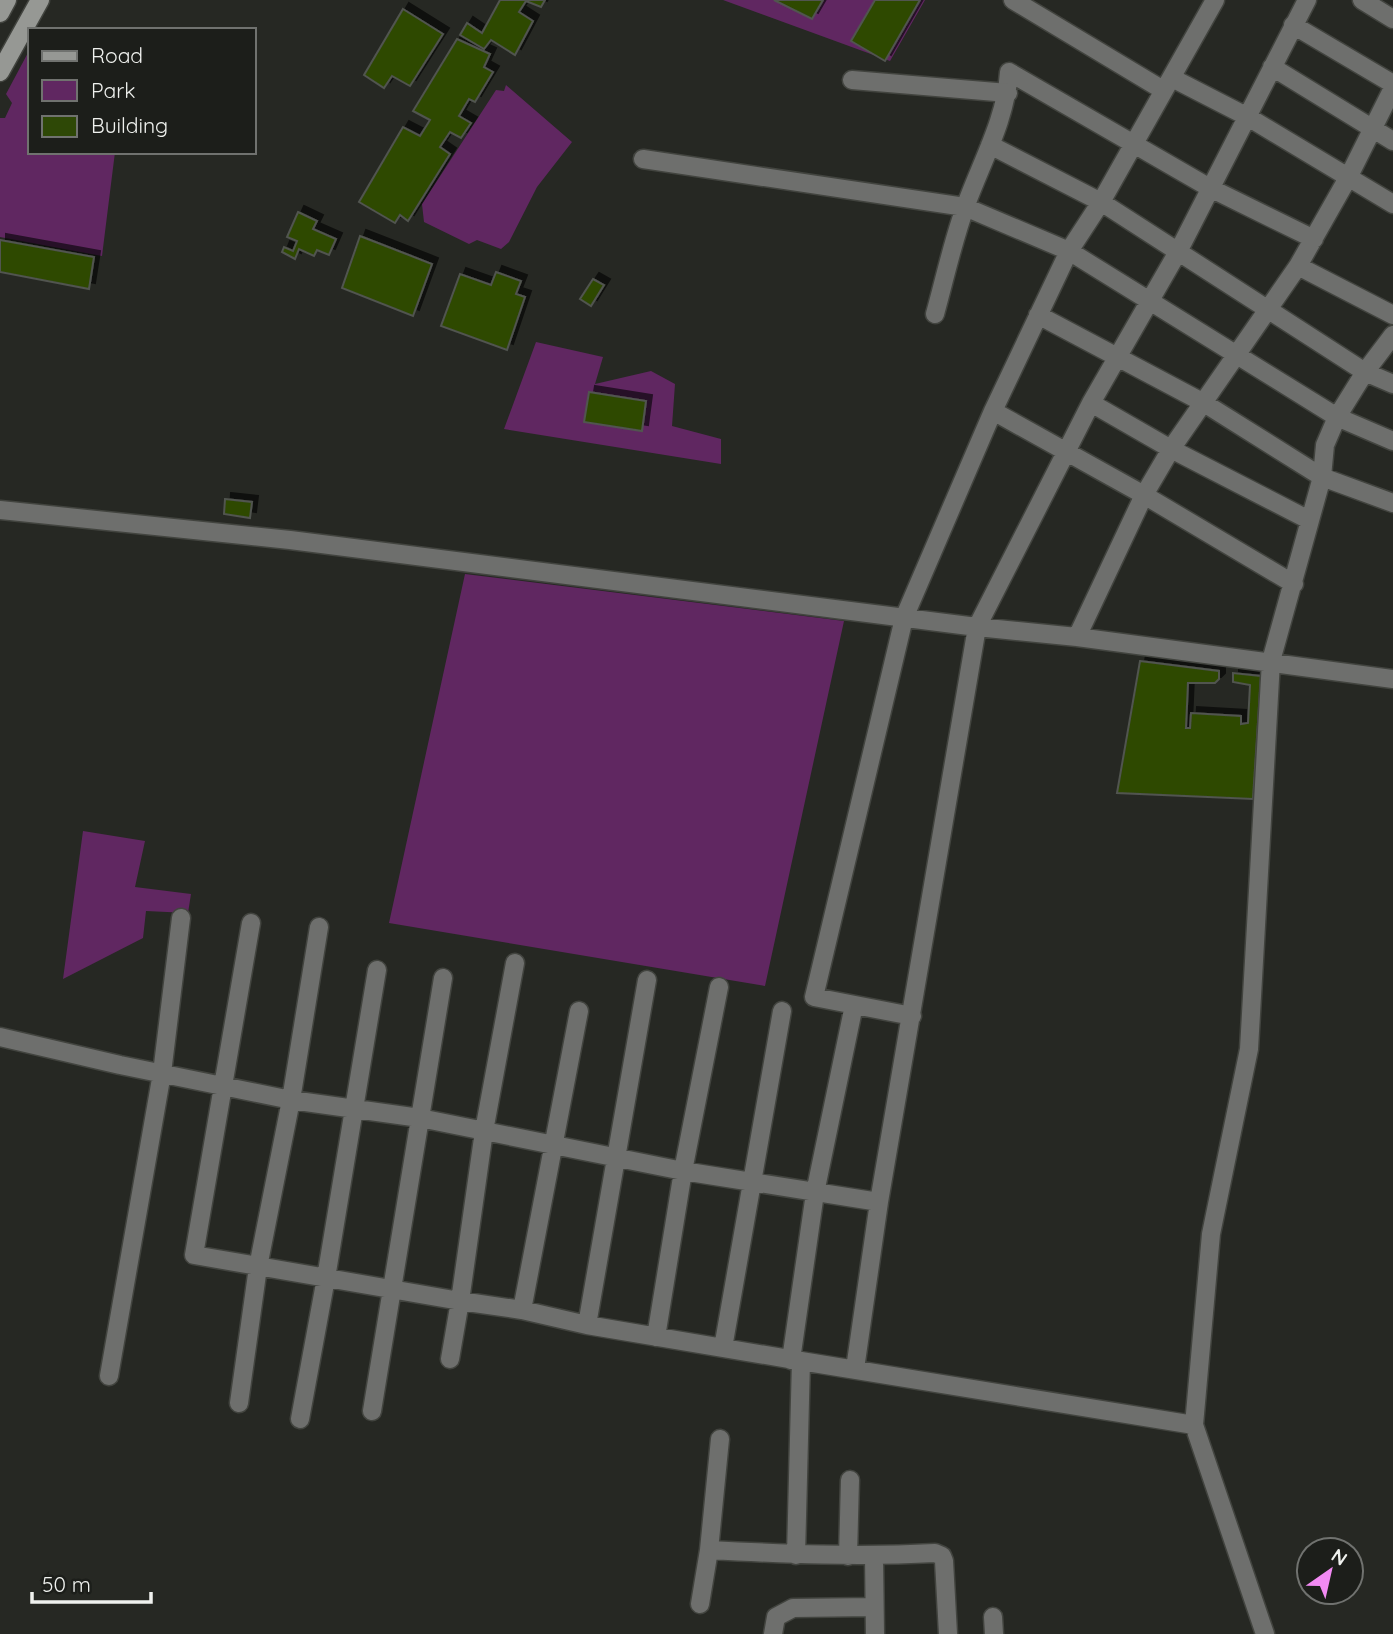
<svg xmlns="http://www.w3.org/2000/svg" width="1393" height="1634" font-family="Quicksand,sans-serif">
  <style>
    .green { fill: #602761 }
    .building { fill: #2e4806; stroke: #51544f; stroke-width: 2; filter: url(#shadow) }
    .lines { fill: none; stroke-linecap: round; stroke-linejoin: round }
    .street-casing { stroke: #42443f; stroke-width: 21 }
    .secondary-casing { stroke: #42443f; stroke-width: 21 }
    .street { stroke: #6e6f6d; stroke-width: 18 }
    .secondary { stroke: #969894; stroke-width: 18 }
  </style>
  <defs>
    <filter id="shadow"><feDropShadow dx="6" dy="-6" stdDeviation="0" flood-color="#0009"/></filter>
  </defs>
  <rect width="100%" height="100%" fill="#262823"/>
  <path class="green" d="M723,0h202l-35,61z
    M30,49v103h85l-13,104 -102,-19v-119h5l7,-15 -6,-9z
    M506,85l66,57 -35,45 -28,55 -8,7 -24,-9 -8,4 -45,-22 -2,-18 74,-114 8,1z
    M536,342l67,15 -8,27 56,-13 24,13 -3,42 49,13v25l-217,-35z
    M465,574l379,47 -79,365 -376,-63z
    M83,831l62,10 -10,46 56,7 -3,19 -42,-2 -3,27 -80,41z"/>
  <path class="building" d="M500,0h45l-4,7 -15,-6 -7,11 14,9 -18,34 -24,-15 -7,9 -24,-14 7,-12 15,10z
    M774,0h49l-11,19z
    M875,0h45l-35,61 -34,-20z
    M403,9l40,25 -33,52 -18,-10 -8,12 -20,-13z
    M457,39l33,15 -6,13 9,5 -18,30 -6,-3 -10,17 12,7 -10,15 -11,-6 -10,15 10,7 -42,67 -8,-6 -5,8 -36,-21 44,-75 17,9 10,-16 -17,-9z
    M298,212l19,9 -4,8 23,10 -7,16 -12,-5 -3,6 -15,-7 -4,10 -13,-7 2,-5 9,4 4,-10 -10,-4z
    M360,236l72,28 -19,52 -71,-28z
    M0,240l94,17 -5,32 -89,-17z
    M496,272l25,9 -5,13 9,3 -18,53 -66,-24 19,-52 31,11z
    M593,279l11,6 -13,21 -11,-7z
    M589,392l57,9 -4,30 -58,-9z
    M225,499l27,3 -2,16 -26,-4z
    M1140,661l79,10v8l-4,4h-27l-2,45h4l1,-15 50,3v8l7,-1 2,-38 -17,-3v-9l28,3 -8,123 -136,-6z"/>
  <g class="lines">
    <g class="street-casing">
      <path id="street" d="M1013,0l150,90
        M1362,0l31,19
        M1293,25l100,59
        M1272,67l121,74
        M1172,78l76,39 145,87
        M852,80l156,13
        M990,145l111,57 264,170 28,12
        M643,159l322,48 104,44 268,166 56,24
        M1298,266l95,49
        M935,314c10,-36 18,-74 31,-109 16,-44 40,-86 43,-133l201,116 104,51
        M1038,315l166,88 118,74 71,26
        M1091,403l80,46 138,71
        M993,411l151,84 150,89
        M0,510l290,30 687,87 100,10 316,42
        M1077,637l67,-142 27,-46 127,-183 51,-90 44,-88
        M251,923l-57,332 266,46 62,9 65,15 214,36 393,64
        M912,1016l-98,-19 90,-379 89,-207 76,-160 32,-49 114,-202
        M0,1037l120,28 171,35 129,18 263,53 196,31
        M522,1310l57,-299
        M587,1325l60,-345
        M656,1337l27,-166 36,-184
        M723,1348l59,-337
        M450,1359l10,-58 24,-170 31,-168
        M791,1360l24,-167 39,-188
        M855,1369l24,-167 98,-575 114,-224 88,-153 128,-250
        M109,1376l53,-303 19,-155
        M239,1403l19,-136 33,-167 28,-173
        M372,1411l71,-433
        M300,1419l26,-141 51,-308
        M709,1550c76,4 150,7 226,3l7,3 2,5 4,73
        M796,1555l5,-194
        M848,1556l2,-76
        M874,1557l1,77
        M700,1604l9,-54 11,-111
        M993,1617l1,17
        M773,1634l3,-17 17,-9 80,-1
        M1265,1634l-71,-209 17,-191 38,-185 22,-388 51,-184 3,-32 12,-28 28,-45 28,-37"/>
    </g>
    <g class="secondary-casing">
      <path id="secondary" d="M0,13l7,-13
        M0,72l40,-72"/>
    </g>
    <use href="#street" class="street"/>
    <use href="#secondary" class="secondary"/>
  </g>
  <rect x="28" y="28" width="228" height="126" fill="#1c1e1a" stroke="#70726f" stroke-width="2"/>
  <rect x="42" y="51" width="35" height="10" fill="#969894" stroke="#70726f" stroke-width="2"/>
  <text x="91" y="63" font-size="21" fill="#eff1ee">Road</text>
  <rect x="42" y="80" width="35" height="21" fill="#602761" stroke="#70726f" stroke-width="2"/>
  <text x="91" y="98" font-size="21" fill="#eff1ee">Park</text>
  <rect x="42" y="116" width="35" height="21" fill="#2e4806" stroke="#70726f" stroke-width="2"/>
  <text x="91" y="133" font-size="21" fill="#eff1ee">Building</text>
  <g transform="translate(1330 1571) rotate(34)"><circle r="33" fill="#1c1e1a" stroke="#70726f" stroke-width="2"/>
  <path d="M0-5L12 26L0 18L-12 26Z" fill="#f28af3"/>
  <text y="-10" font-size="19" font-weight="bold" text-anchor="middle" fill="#eff1ee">N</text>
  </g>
  <path d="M32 1592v10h119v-10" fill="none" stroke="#eff1ee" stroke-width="3.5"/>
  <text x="42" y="1592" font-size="21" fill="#eff1ee" stroke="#1c1e1a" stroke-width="5" paint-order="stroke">50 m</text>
</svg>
